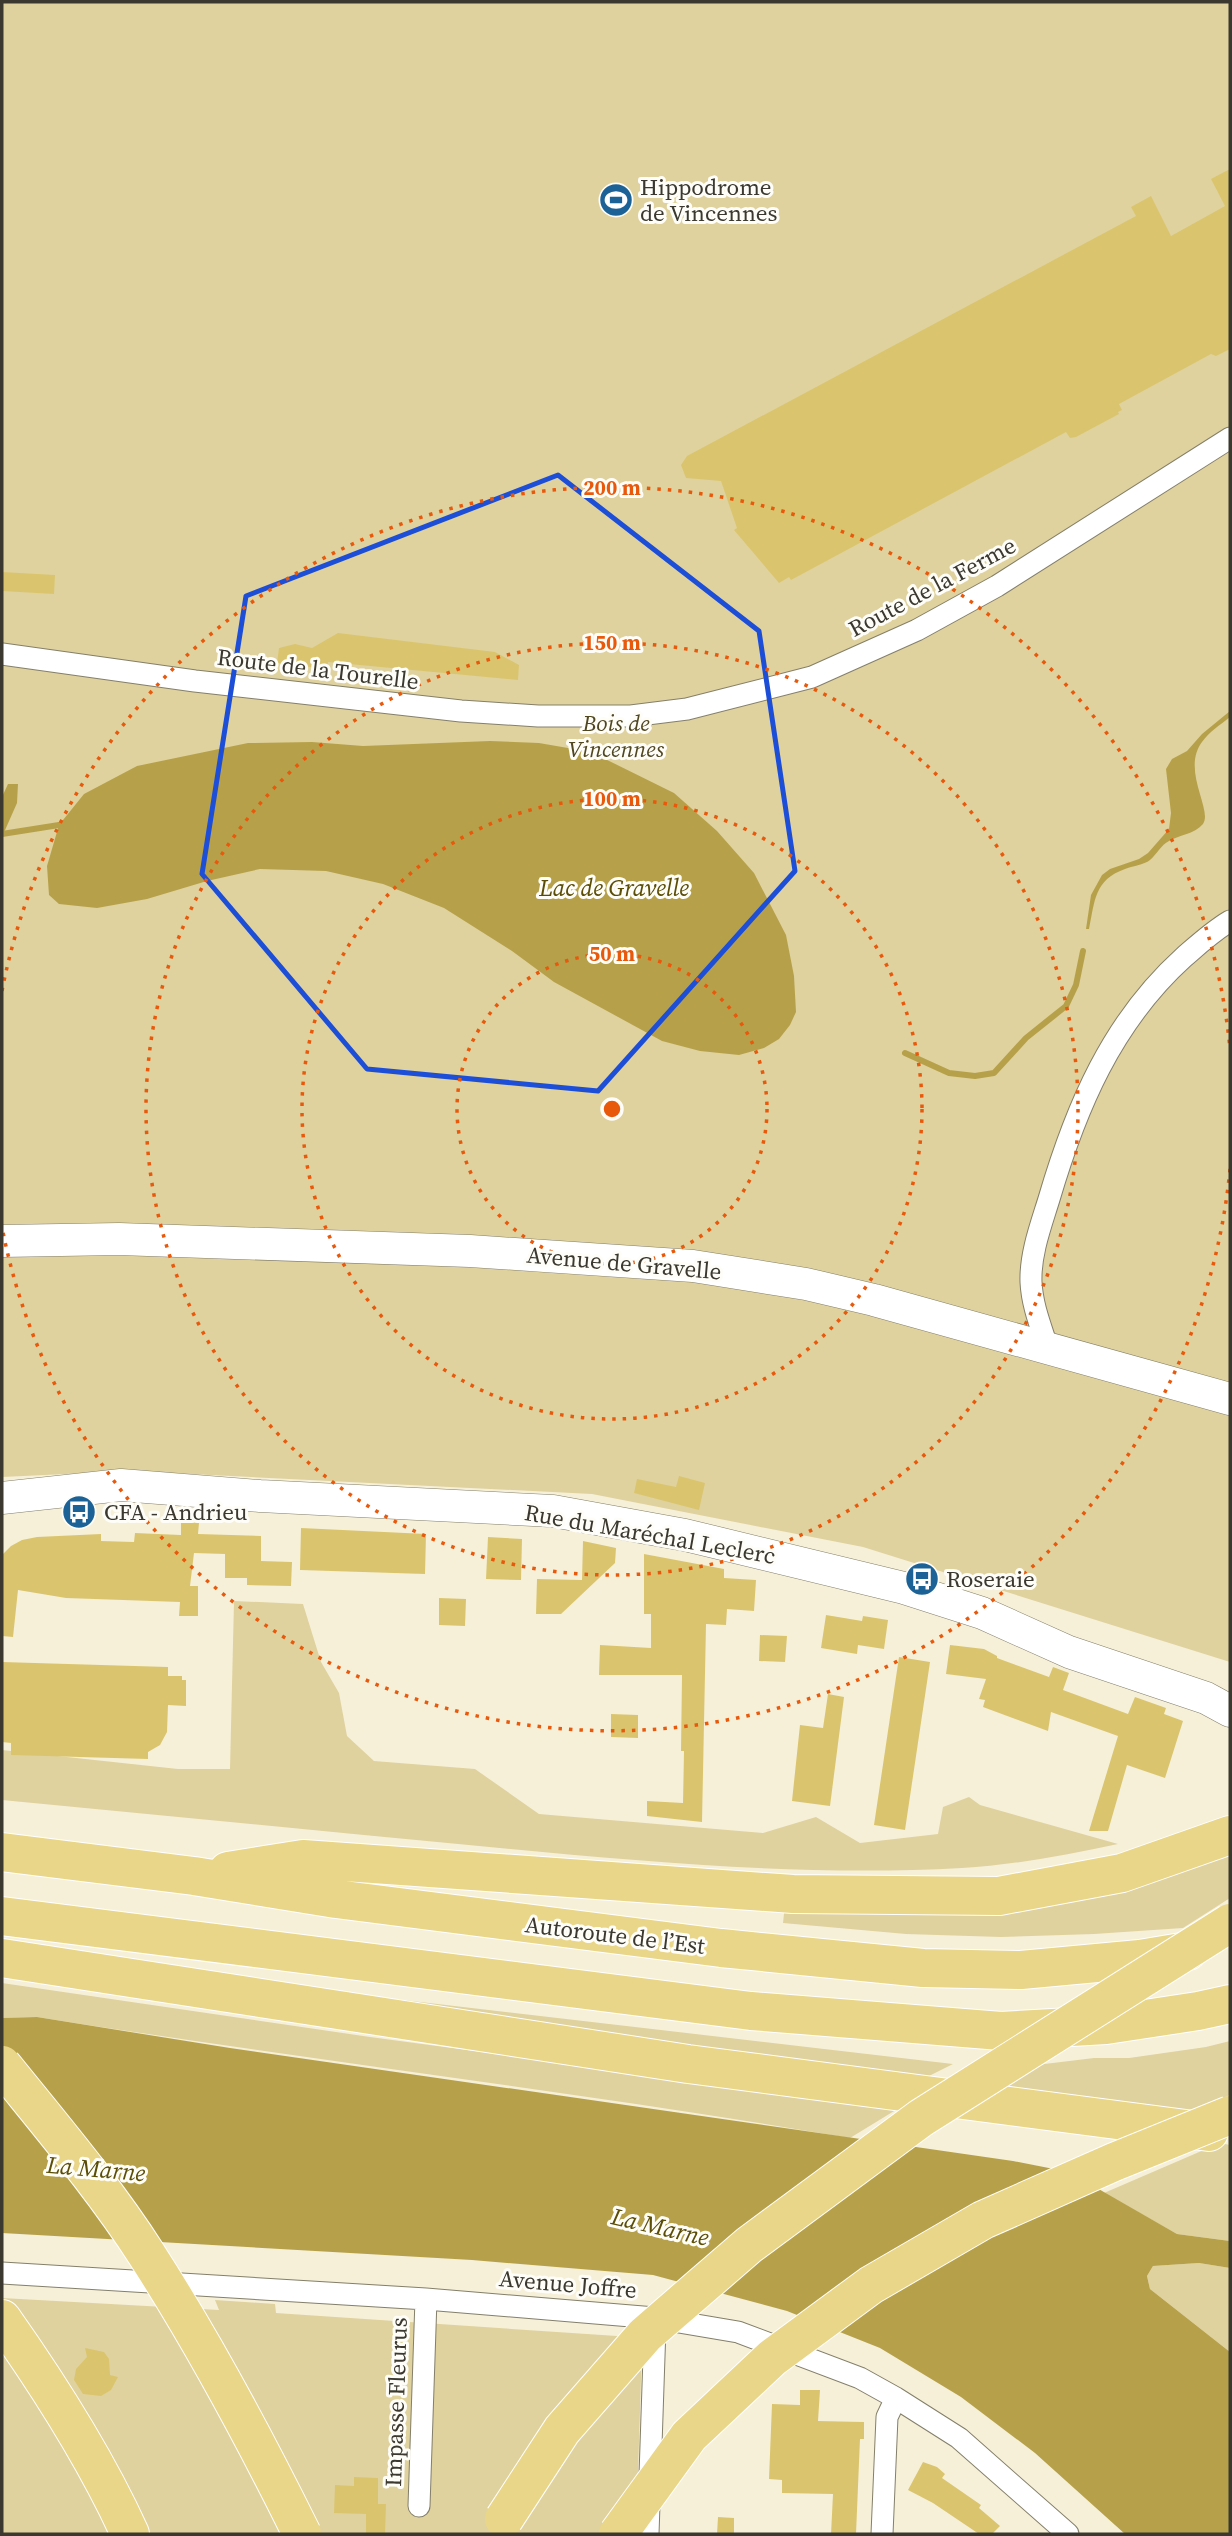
<svg xmlns="http://www.w3.org/2000/svg" width="1232" height="2536" font-family="'Source Serif 4',serif">
  <style>
    .green { fill: #dfd29e }
    .water { fill: #b6a14a }
    .lines { fill: none; stroke-linecap: round; stroke-linejoin: round }
    .stream { stroke: #b6a14a; stroke-width: 6 }
    .building { fill: #dac56e }
    .street-casing { stroke: #847f6a; stroke-width: 23 }
    .secondary-casing { stroke: #847f6a; stroke-width: 33 }
    .highway-casing { stroke: #fff; stroke-width: 40 }
    .street { stroke: #fff; stroke-width: 21 }
    .secondary { stroke: #fff; stroke-width: 32 }
    .highway { stroke: #e9d688; stroke-width: 38 }
    .highway-bridge-casing { stroke: #fff; stroke-width: 40; stroke-linecap: butt }
    .highway-bridge { stroke: #e9d688; stroke-width: 38 }
    .marked { fill: none; stroke: #1d4ed8; stroke-width: 5; stroke-linejoin: round }
    .ring { fill: none; stroke: #e8590c; stroke-width: 3.5; stroke-dasharray: 3.5 7 }
    .labels { text-anchor: middle; stroke-width: 6; stroke-linejoin: round; paint-order: stroke }
    .poi-label { font-size: 23px; fill: #3a382f; stroke: #fefdf8; text-anchor: start }
    .street-label { font-size: 23px; fill: #3a382f; stroke: #fefdf8 }
    .park-label { font-size: 23px; font-style: italic; fill: #504722; stroke: #fefdf8 }
    .water-label { font-size: 24px; font-style: italic; fill: #5b4d06; stroke: #fefdf8 }
    .centre { fill: #e8590c; stroke: #fefdf8; stroke-width: 3.5 }
    .ring-label { font-size: 21px; text-anchor: middle; font-weight: bold; fill: #e8590c; stroke: #fefdf8; stroke-width: 6; stroke-linejoin: round; paint-order: stroke }
  </style>
  <rect width="100%" height="100%" fill="#f6f0d9"/>
  <path class="green" d="M2,2h1228v1660l-367,-115 -271,-53 -462,-23 -128,6z
    M234,1601l69,3 18,58 18,31 8,43 27,25 101,8 64,45 224,19 53,-16 44,26 78,-9 5,-27 26,-10 11,8 138,39c-51,11 -104,21 -156,24 -161,9 -324,-7 -483,-22 -159,-15 -318,-31 -477,-46v-50l176,19h52z
    M1230,1848v50l-47,30 -89,6 -93,3 -95,-3 -123,-11 2,-19z
    M223,1979l730,85 -32,16z
    M2,1983l368,54 529,71 -49,30c-270,-46 -542,-78 -813,-121l-35,1z
    M1230,2041v54l-41,17 -199,-22 38,-24 66,-8h35l77,-11z
    M1220,2143l10,2v96l-53,-7 -73,-41z
    M1199,2263l31,5v84l-80,-63 -3,-13 6,-10z
    M2,2298l217,12 -4,-10 60,4 1,9 356,24 10,11 -6,186h-634z"/>
  <path class="water" d="M1230,711v6c-10,8 -21,15 -28,25 -21,28 11,68 1,82 -8,10 -24,11 -34,17 -8,4 -12,13 -19,19 -6,5 -18,6 -25,9 -31,11 -30,32 -36,60h-3l5,-34 11,-20 8,-6 29,-10 9,-6 21,-24 2,-16 -5,-44 6,-10 15,-8 15,-17z
    M490,741l49,2 52,9 83,41 43,38 37,42 32,62 8,41 2,36 -6,13 -11,14 -15,9 -25,7 -39,-4 -38,-10 -108,-59 -42,-31 -68,-43 -61,-24 -57,-13 -66,-2 -53,12 -60,18 -50,9 -38,-4 -10,-9 -2,-29 12,-41 25,-31 53,-28 111,-23 64,-1 51,4z
    M8,784h10l-1,19 -15,34v-40z
    M37,2017l193,31 783,113 56,11 108,62 53,7v27l-31,-5 -46,3 -6,10 3,13 80,63v182h-105l-90,-81 -74,-56 -81,-49 -93,-37 -134,-36 -181,-15 -470,-27v-215z"/>
  <g class="lines">
    <path class="stream" d="M2,834l57,-9
      M905,1053l44,20 26,3 19,-3 32,-35 40,-32 10,-21 7,-34"/>
  </g>
  <path class="building" d="M1230,169v180l-14,7 -5,-2 -92,50 3,6 -4,2 1,2 -43,23 -6,1 -4,-6 -275,148 -2,-3 -10,6 -45,-53 3,-2 -16,-47 -35,-3 -5,-13 6,-9 449,-240 -5,-9 20,-11 20,40 54,-30 -14,-27z
    M2,572l53,3 -1,19 -52,-3z
    M338,633l157,19 24,13 -1,15 -190,-18 -1,7 -50,-6 2,-15 16,-4 17,4z
    M679,1476l26,7 -6,27 -65,-17 3,-14 39,8z
    M181,1522l18,1 -1,11 63,2v25l31,1 -1,24 -44,-1v-7h-22v-24l-31,-1 -4,33h8v30h-19l1,-14 -114,-4 -48,-8 -5,47 -11,-1v-81l9,-9 11,-6 15,-3 64,-3v7l33,1 1,-9 46,2z
    M301,1528l125,6 -1,40 -125,-4z
    M488,1537l34,2 -1,41 -35,-1z
    M583,1541l33,7 -1,15 -54,51h-25l1,-35 45,1z
    M644,1554l80,15v9l32,2 -2,31 -27,-2 -1,16 -20,-1 -4,198 -55,-6v-15l36,2 1,-52h-3l1,-76h-83l1,-30 51,3v-34h-7z
    M439,1598l27,1 -1,27 -26,-1z
    M826,1615l36,6 1,-5 25,4 -4,29 -26,-4 -1,9 -36,-6z
    M760,1635l27,1 -2,26 -26,-1z
    M950,1645l34,4 13,7v2l52,19 4,-10 16,6 -6,17 65,24 7,-17 31,11 -2,6 19,7 -18,57 -38,-13 -19,66h-19l29,-95 -67,-24 -3,19 -65,-24 2,-7 -6,-1 7,-20 -40,-5z
    M899,1657l31,5 -25,168 -31,-5z
    M2,1662l166,5v9h14v4h4v26l-18,-1 -1,27 -7,13 -12,7v7l-137,-4v-12l-9,-1z
    M828,1694l16,3 -14,109 -38,-5 8,-76 23,3z
    M611,1714l27,1v23l-27,-1z
    M85,2348l19,4 5,7 1,16 8,2 -7,13 -10,6 -18,-2 -9,-14 2,-11 11,-12z
    M800,2390h20l-2,31 46,1v17h-4l-4,95h-25l2,-40 -51,-1v-13l-13,-1 3,-75 28,1z
    M923,2462l14,5 8,7 -3,4 39,27 -2,3 21,18 -8,8h-13l-46,-31 -25,-13z
    M354,2477l24,1v26h8l-1,30h-19v-20l-32,-1 1,-28 19,1z
    M718,2517l16,1v16h-17z"/>
  <g class="lines">
    <g class="street-casing">
      <path id="street" d="M2,654l193,27 266,30 77,5h93l56,-7 125,-32 105,-47 80,-44 233,-148
        M1048,1349c-7,-22 -16,-44 -17,-67 -1,-28 10,-57 18,-83 27,-92 63,-177 135,-242 15,-13 29,-26 46,-36
        M2,2273l424,26 229,19 83,14 122,46 36,20 63,40 109,96
        M419,2506l7,-207
        M648,2534l7,-207
        M882,2534l5,-117 9,-19"/>
    </g>
    <g class="secondary-casing">
      <path id="secondary" d="M2,1241l117,-2 351,12 223,15 113,18 68,16 356,99
        M2,1498l119,-13 139,11 293,15 132,24 219,53 78,25 87,39 137,46 24,13"/>
    </g>
    <g class="highway-casing">
      <path id="highway" d="M2,1852l192,24 142,23 385,49 202,20 98,2 119,-11 48,-8
        M228,1871l75,-12 490,35 206,2 123,-23 108,-38
        M2,1916l749,95 250,20 105,-6 92,-14 32,-7
        M2,1958l686,106 521,68
        M2,2319c48,68 94,140 128,215"/>
    </g>
    <use href="#street" class="street"/>
    <use href="#secondary" class="secondary"/>
    <use href="#highway" class="highway"/>
    <g class="highway-bridge-casing">
      <path id="highway-bridge" d="M2,2065c50,62 102,123 145,190 58,90 108,184 155,279
        M504,2519l58,-89 83,-95 104,-90 172,-127 309,-195
        M618,2534l71,-98 83,-78 99,-73 112,-65 131,-58 116,-47"/>
    </g>
    <use href="#highway-bridge" class="highway-bridge"/>
  </g>
  <path class="marked" d="M558,475l201,156 36,240 -197,220 -231,-22 -165,-195 44,-278z"/>
  <g class="ring">
    <circle cx="612" cy="1109" r="155"/>
    <circle cx="612" cy="1109" r="310"/>
    <circle cx="612" cy="1109" r="466"/>
    <path d="M1230 1169A621 621 0 0 1 2 1227M2 991A621 621 0 0 1 1230 1049"/>
  </g>
  <defs>
    <g id="stadium-disc" transform="scale(1.75)"><circle r="9.5" fill="#1d6297" stroke="#fefdf8"/><path d="M0-5a6.5 5 0 1 0 0 10a6.5 5 0 1 0 0-10ZM-3.5-1.8h7v3.6h-7Z" fill="#fff"/></g>
    <g id="bus-disc" transform="scale(1.75)"><circle r="9.5" fill="#1d6297" stroke="#fefdf8"/><path d="M-5-6H5V4H4V6H2V4H-2V6H-4V4H-5ZM-3.5-4V0h7V-4ZM-3.5 1.2v1.5H-2V1.2ZM2 1.2v1.5H3.5V1.2Z" fill="#fff"/></g>
  </defs>
  <g fill-rule="evenodd">
    <use href="#stadium-disc" x="616" y="200"/>
    <use href="#bus-disc" x="79" y="1512"/>
    <use href="#bus-disc" x="922" y="1579"/>
  </g>
  <g class="labels">
    <g class="poi-label">
      <text x="640" y="195">Hippodrome<tspan x="640" dy="26">de Vincennes</tspan></text>
      <text x="104" y="1520">CFA - Andrieu</text>
      <text x="946" y="1587">Roseraie</text>
    </g>
    <g class="street-label">
      <text transform="translate(932 587) rotate(-28)" y="8">Route de la Ferme</text>
      <text transform="translate(318 669) rotate(7)" y="8">Route de la Tourelle</text>
      <text transform="translate(624 1263) rotate(5)" y="8">Avenue de Gravelle</text>
      <text transform="translate(650 1534) rotate(10)" y="8">Rue du Maréchal Leclerc</text>
      <text transform="translate(615 1935) rotate(7)" y="8">Autoroute de l’Est</text>
      <text transform="translate(568 2284) rotate(5)" y="8">Avenue Joffre</text>
      <text transform="translate(396 2402) rotate(-88)" y="8">Impasse Fleurus</text>
    </g>
    <g class="park-label">
      <text x="616" y="731">Bois de<tspan x="616" dy="26">Vincennes</tspan></text>
    </g>
    <g class="water-label">
      <text x="614" y="896">Lac de Gravelle</text>
      <text transform="translate(96 2169) rotate(5)" y="8">La Marne</text>
      <text transform="translate(660 2227) rotate(13)" y="8">La Marne</text>
    </g>
  </g>
  <circle cx="612" cy="1109" r="10" class="centre"/>
  <g class="ring-label">
    <text x="612" y="495">200 m</text>
    <text x="612" y="650">150 m</text>
    <text x="612" y="806">100 m</text>
    <text x="612" y="961">50 m</text>
  </g>
  <rect width="1232" height="2536" fill="none" stroke="#3a382f" stroke-width="7"/>
</svg>
